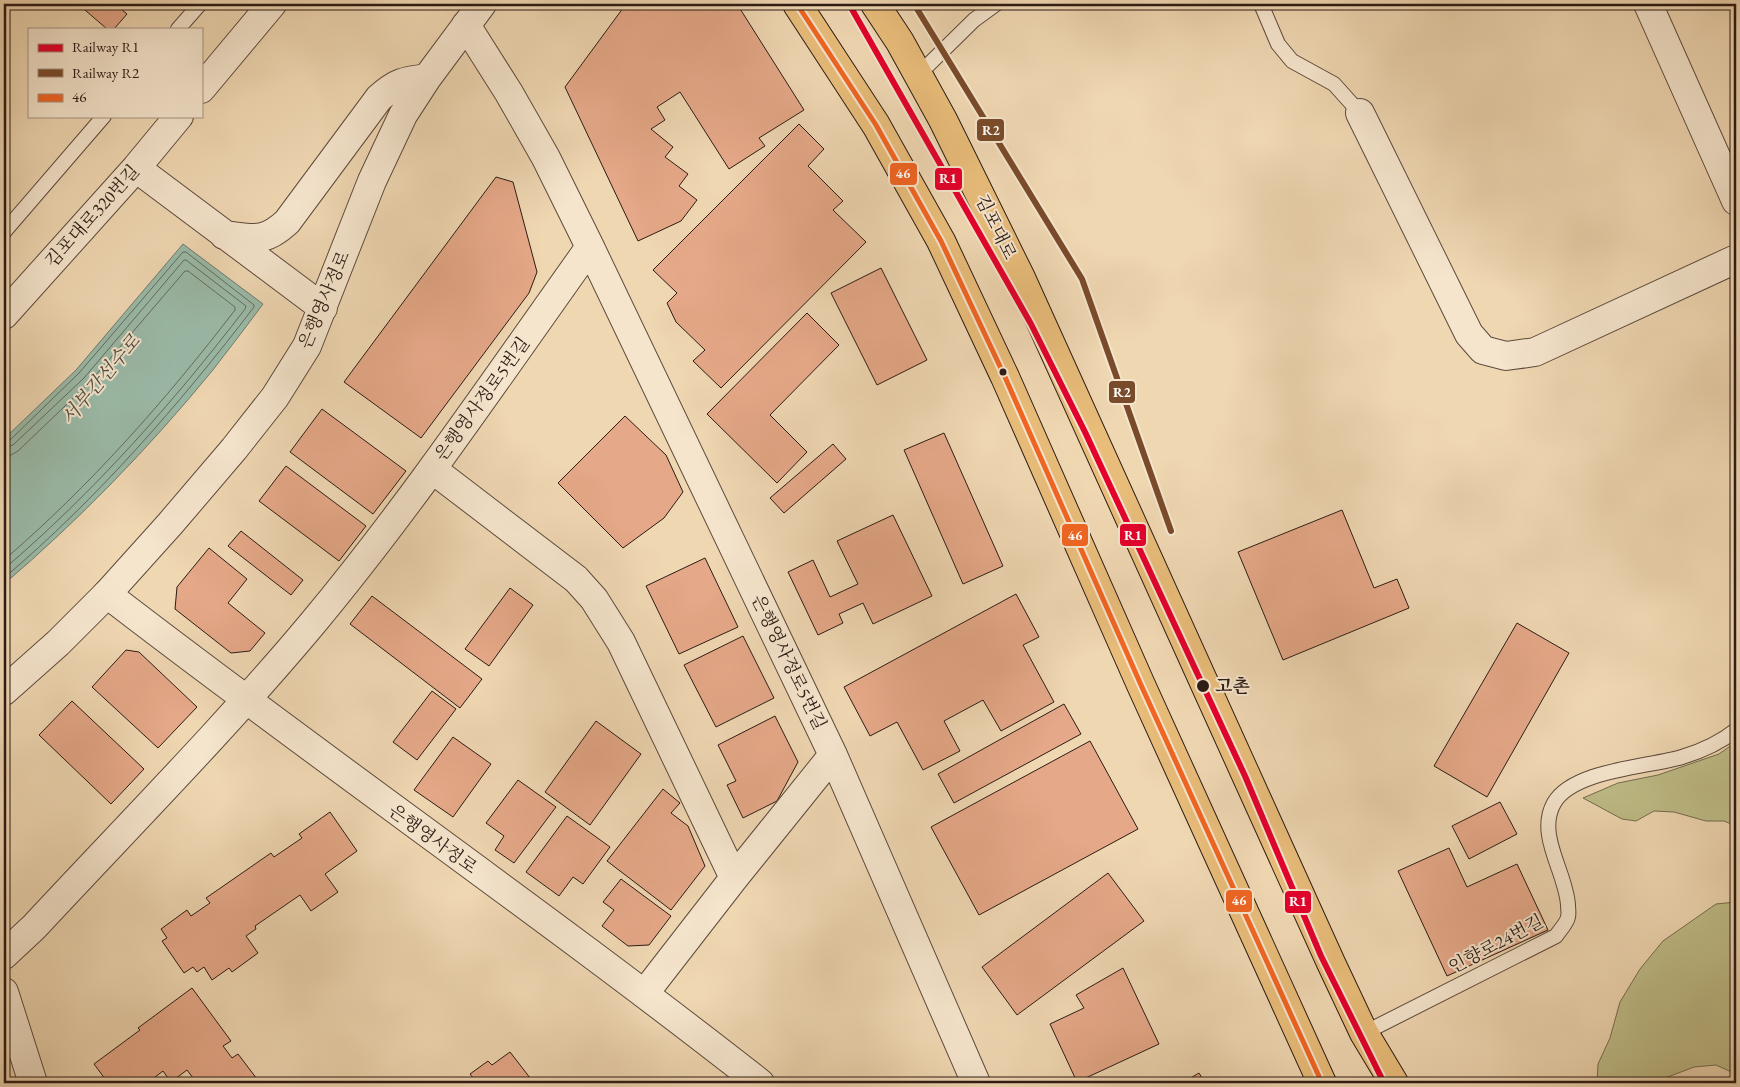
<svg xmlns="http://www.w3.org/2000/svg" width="1740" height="1087" font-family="'EB Garamond','Noto Serif KR',serif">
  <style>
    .green { fill: #bfbd88; stroke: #766c4e }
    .water { fill: #9abaa8; stroke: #6e7a6d }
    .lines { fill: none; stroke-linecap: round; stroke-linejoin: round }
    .shore { stroke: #636a5e; stroke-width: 1 }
    .building { fill: #e5a888; stroke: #2c1b15 }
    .service-casing { stroke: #5d4a3c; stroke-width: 16 }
    .minor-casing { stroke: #5d4a3c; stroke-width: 30 }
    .tertiary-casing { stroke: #5d4a3c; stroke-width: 30 }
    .primary-casing { stroke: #2c1b15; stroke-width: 30 }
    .service { stroke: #f5e5cd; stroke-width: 14 }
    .minor { stroke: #f5e5cd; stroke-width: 28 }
    .tertiary { stroke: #f5e5cd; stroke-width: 28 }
    .primary { stroke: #e8bc79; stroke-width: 28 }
    .bus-1-casing { stroke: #f5e5cd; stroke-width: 9 }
    .bus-1 { stroke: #f26522; stroke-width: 5 }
    .rail-1-casing { stroke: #f5e5cd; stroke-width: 10 }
    .rail-2-casing { stroke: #f5e5cd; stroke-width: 10 }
    .rail-1 { stroke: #e4002b; stroke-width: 6 }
    .rail-2 { stroke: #7a4b2a; stroke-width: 6 }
    .bus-dot { fill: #2c1b15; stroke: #f5e5cd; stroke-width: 2 }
    .labels { text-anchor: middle; stroke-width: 4; stroke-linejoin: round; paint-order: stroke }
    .street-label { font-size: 18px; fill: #2c1b15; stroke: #f5e5cd }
    .stop-label { font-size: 18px; font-weight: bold; fill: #2c1b15; stroke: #f5e5cd; text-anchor: start }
    .water-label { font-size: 19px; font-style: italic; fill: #4d4b41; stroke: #f5e5cd }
    .line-badge { stroke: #f5e5cd; stroke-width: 2 }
    .badge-label { font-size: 14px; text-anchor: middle; font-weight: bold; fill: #fff }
  </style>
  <rect width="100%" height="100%" fill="#efd7b2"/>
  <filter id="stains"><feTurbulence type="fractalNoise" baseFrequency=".004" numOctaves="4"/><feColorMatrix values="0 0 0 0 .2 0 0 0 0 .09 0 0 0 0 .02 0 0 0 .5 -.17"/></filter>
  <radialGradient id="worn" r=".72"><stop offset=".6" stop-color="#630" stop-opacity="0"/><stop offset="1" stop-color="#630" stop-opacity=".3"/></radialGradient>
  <path class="green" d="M1736,742v84l-12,-5h-18l-32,-9 -20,-1 -18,10 -14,-2 -39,-21 35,-15 40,-8 61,-21z
    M1736,902v172l-20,-9 -22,2 -42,16h-55l1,-19 12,-26 10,-36 20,-33 23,-28 53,-37z"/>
  <path class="water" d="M183,244l80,60c-17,23 -34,45 -51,67 -63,77 -133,149 -208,213v-145l72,-69z"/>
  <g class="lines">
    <path class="shore" d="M4,442l5,-1 70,-68 104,-121h3l68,53v2c-75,98 -156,191 -250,271
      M4,448l9,-3 71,-67 100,-118h2l60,46 -1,3c-72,94 -151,183 -241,260
      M4,456l7,-1 7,-4 71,-68 96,-112h3l47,36v3c-69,90 -145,176 -231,250"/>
  </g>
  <path class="building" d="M78,4h37l12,10 -13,15h-7z
    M129,4h13l-6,6z
    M626,4h111l67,106 -45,28 6,8 -36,23 -49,-77 -23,15 8,13 -14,9 22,18 -8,10 23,17 -9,12 18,14 -16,21 -43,20 -73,-154z
    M799,124l25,25 -16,17 35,35 -10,9 33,32 -145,146 -28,-27 12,-11 -29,-28 -9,-19 10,-10 -24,-23z
    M496,177l17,5 24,90 -8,21 -108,145 -77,-56z
    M881,268l46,92 -50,25 -46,-92z
    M807,313l32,32 -69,70 37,37 -30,31 -70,-69z
    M322,409l84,62 -33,43 -83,-62z
    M625,416l41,39 17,37 -19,26 -41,30 -65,-65z
    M944,433l59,133 -40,18 -59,-134z
    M833,444l13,15 -62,54 -14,-15z
    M286,466l80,60 -27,35 -80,-60z
    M1342,510l32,78 23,-9 12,29 -126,52 -45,-108z
    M893,515l39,81 -59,28 -10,-21 -24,11 4,9 -25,12 -30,-63 25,-12 17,37 28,-13 -21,-43z
    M241,531l62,49 -12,15 -63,-49z
    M209,548l38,31 -19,24 37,30 -15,18 -19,2 -56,-44 2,-22z
    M705,558l33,69 -59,27 -33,-68z
    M510,588l23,17 -44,61 -24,-17z
    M1016,594l23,43 -16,8 31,57 -53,29 -18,-31 -39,21 16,30 -37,19 -26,-48 -27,14 -26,-49z
    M372,596l110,83 -22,29 -110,-84z
    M1517,623l52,30 -82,144 -53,-31z
    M743,636l31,62 -58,29 -32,-62z
    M126,650l13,2 58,55 -39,41 -66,-61z
    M432,691l24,18 -39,51 -24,-18z
    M72,701l72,68 -33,35 -72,-69z
    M1064,704l17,30 -127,69 -16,-29z
    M775,716l23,46 -21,39 -34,17 -16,-33 9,-4 -18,-36z
    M596,721l45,33 -51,71 -45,-33z
    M453,737l38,27 -38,53 -39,-27z
    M1090,741l48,88 -159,86 -48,-88z
    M518,780l38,27 -42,56 -19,-13 9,-14 -18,-13z
    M663,789l17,14 -9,10 17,13 17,40 -34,44 -64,-49z
    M1500,802l17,32 -48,25 -17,-33z
    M330,812l27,39 -32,23 13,18 -27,19 -11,-16 -45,31 1,3 -10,7 12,17 -26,19 -3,-4 -17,12 -8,-13 -7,5 -4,-5 -9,6 -22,-32 5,-3 -6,-9 26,-19 4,6 19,-13 -4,-5 65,-45 3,4 28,-19 -3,-4z
    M567,816l43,31 -27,37 -10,-7 -14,19 -33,-24z
    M1449,848l18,39 50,-23 31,66 -101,46 -49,-105z
    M1108,873l36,48 -127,94 -35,-48z
    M621,879l50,37 -22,29 -21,1 -26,-20 12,-16 -11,-8z
    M1123,968l36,76 -82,38 -27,-58 34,-16 -8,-13z
    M192,988l39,53 -8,5 9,12 6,-4 22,29h-71l-1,-1 5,-4 -6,-8 -16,12 -8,-11 -16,12h-39l-14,-19 46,-34 -2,-2z
    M510,1052l24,31h-65l5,-4 -4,-5 18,-13 4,4z
    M1199,1073l6,10h-23z"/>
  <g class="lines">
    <g class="service-casing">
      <path id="service" d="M1261,4l17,40 14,17 42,23 26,29
        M178,29l22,-25
        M918,75l56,-55 22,-16
        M4,232l100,-116
        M1364,1033l192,-97c4,-6 11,-13 12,-19 1,-3 0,-9 0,-12 -2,-33 -32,-70 -14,-102 19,-33 94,-36 128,-46 20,-6 39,-15 54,-27"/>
    </g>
    <g class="minor-casing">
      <path id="minor" d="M1648,4l88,197
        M466,25l43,68 37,65 44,89 243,508 143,328
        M1360,113l109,221 14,16 23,6 29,-4 201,-93
        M432,469l144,110 18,20 27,43 113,236
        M107,594c215,166 439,321 653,489
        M4,955l30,-28c93,-100 190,-198 278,-303 100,-120 188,-251 278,-377
        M4,992l29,91
        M644,994l90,-116 99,-123"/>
    </g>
    <g class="tertiary-casing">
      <path id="tertiary" d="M201,89l71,-85
        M136,168l187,140
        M224,235c29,3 39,9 63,-13l92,-124c18,-16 25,-17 48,-20
        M4,315l132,-147 43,-52
        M4,691l54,-48 49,-49 63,-70 64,-75 41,-52 32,-51 65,-165 31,-66 24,-37 55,-74"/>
    </g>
    <g class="primary-casing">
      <path id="primary" d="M797,4l79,121 65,116 64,136 136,308 181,398
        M875,4l25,38 43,78 78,158 310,685 33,70 30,50"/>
    </g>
    <use href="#service" class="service"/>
    <use href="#minor" class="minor"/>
    <use href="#tertiary" class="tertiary"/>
    <use href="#primary" class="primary"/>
    <g class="bus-1-casing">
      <path id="bus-1" d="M797,4l79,121 65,116 64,136 136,308 181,398"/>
    </g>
    <use href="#bus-1" class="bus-1"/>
    <g class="rail-1-casing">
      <path id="rail-1" d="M849,4l182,320 54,108 160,344 76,180 63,127"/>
    </g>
    <g class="rail-2-casing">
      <path id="rail-2" d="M914,4l168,275 89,252"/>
    </g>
    <use href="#rail-1" class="rail-1"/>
    <use href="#rail-2" class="rail-2"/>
  </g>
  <g class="bus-dot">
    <circle cx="1003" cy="372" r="4.5"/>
    <circle cx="1203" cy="686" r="7"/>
  </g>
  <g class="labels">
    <g class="street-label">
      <text transform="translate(92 216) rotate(-48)" y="6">김포대로320번길</text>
      <text transform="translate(996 227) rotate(64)" y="6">김포대로</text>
      <text transform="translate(324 300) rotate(-67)" y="6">은행영사정로</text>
      <text transform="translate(482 399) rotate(-54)" y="6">은행영사정로5번길</text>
      <text transform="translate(789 662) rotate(64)" y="6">은행영사정로5번길</text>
      <text transform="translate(433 839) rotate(36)" y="6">은행영사정로</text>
      <text transform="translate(1496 944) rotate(-28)" y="6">인향로24번길</text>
    </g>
    <g class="stop-label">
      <text x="1215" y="692">고촌</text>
    </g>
    <g class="water-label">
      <text transform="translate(100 379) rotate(-50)" y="7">서부간선수로</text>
    </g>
  </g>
  <g class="line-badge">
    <rect x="976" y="118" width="29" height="24" rx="5" fill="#7a4b2a"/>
    <rect x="889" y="162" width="29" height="24" rx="5" fill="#f26522"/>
    <rect x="934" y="167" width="29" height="24" rx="5" fill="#e4002b"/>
    <rect x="1108" y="380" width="28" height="24" rx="5" fill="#7a4b2a"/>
    <rect x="1119" y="523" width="28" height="24" rx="5" fill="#e4002b"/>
    <rect x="1061" y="523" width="28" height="24" rx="5" fill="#f26522"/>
    <rect x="1225" y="889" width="28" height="24" rx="5" fill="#f26522"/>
    <rect x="1284" y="890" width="28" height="24" rx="5" fill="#e4002b"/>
  </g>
  <g class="badge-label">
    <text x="991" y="135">R2</text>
    <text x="903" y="178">46</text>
    <text x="948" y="183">R1</text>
    <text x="1122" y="397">R2</text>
    <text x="1133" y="540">R1</text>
    <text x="1075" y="540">46</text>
    <text x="1239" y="905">46</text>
    <text x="1298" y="906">R1</text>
  </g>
  <rect width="1740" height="1087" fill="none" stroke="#efd7b2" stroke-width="20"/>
  <rect x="5" y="5" width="1730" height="1077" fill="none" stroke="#2c1b15" stroke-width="2.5"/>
  <rect x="10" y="10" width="1720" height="1067" fill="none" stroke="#2c1b15"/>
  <rect x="28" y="28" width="175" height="90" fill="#f5e5cd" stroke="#a59483"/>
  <rect x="38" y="44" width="25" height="8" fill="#e4002b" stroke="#a59483"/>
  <text x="72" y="52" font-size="15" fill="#2c1b15">Railway R1</text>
  <rect x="38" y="69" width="25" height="8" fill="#7a4b2a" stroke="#a59483"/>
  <text x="72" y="78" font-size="15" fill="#2c1b15">Railway R2</text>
  <rect x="38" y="94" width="25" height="8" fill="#f26522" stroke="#a59483"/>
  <text x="72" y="102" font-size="15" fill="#2c1b15">46</text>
  <rect width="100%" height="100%" filter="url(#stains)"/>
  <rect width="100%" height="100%" fill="url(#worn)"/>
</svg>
